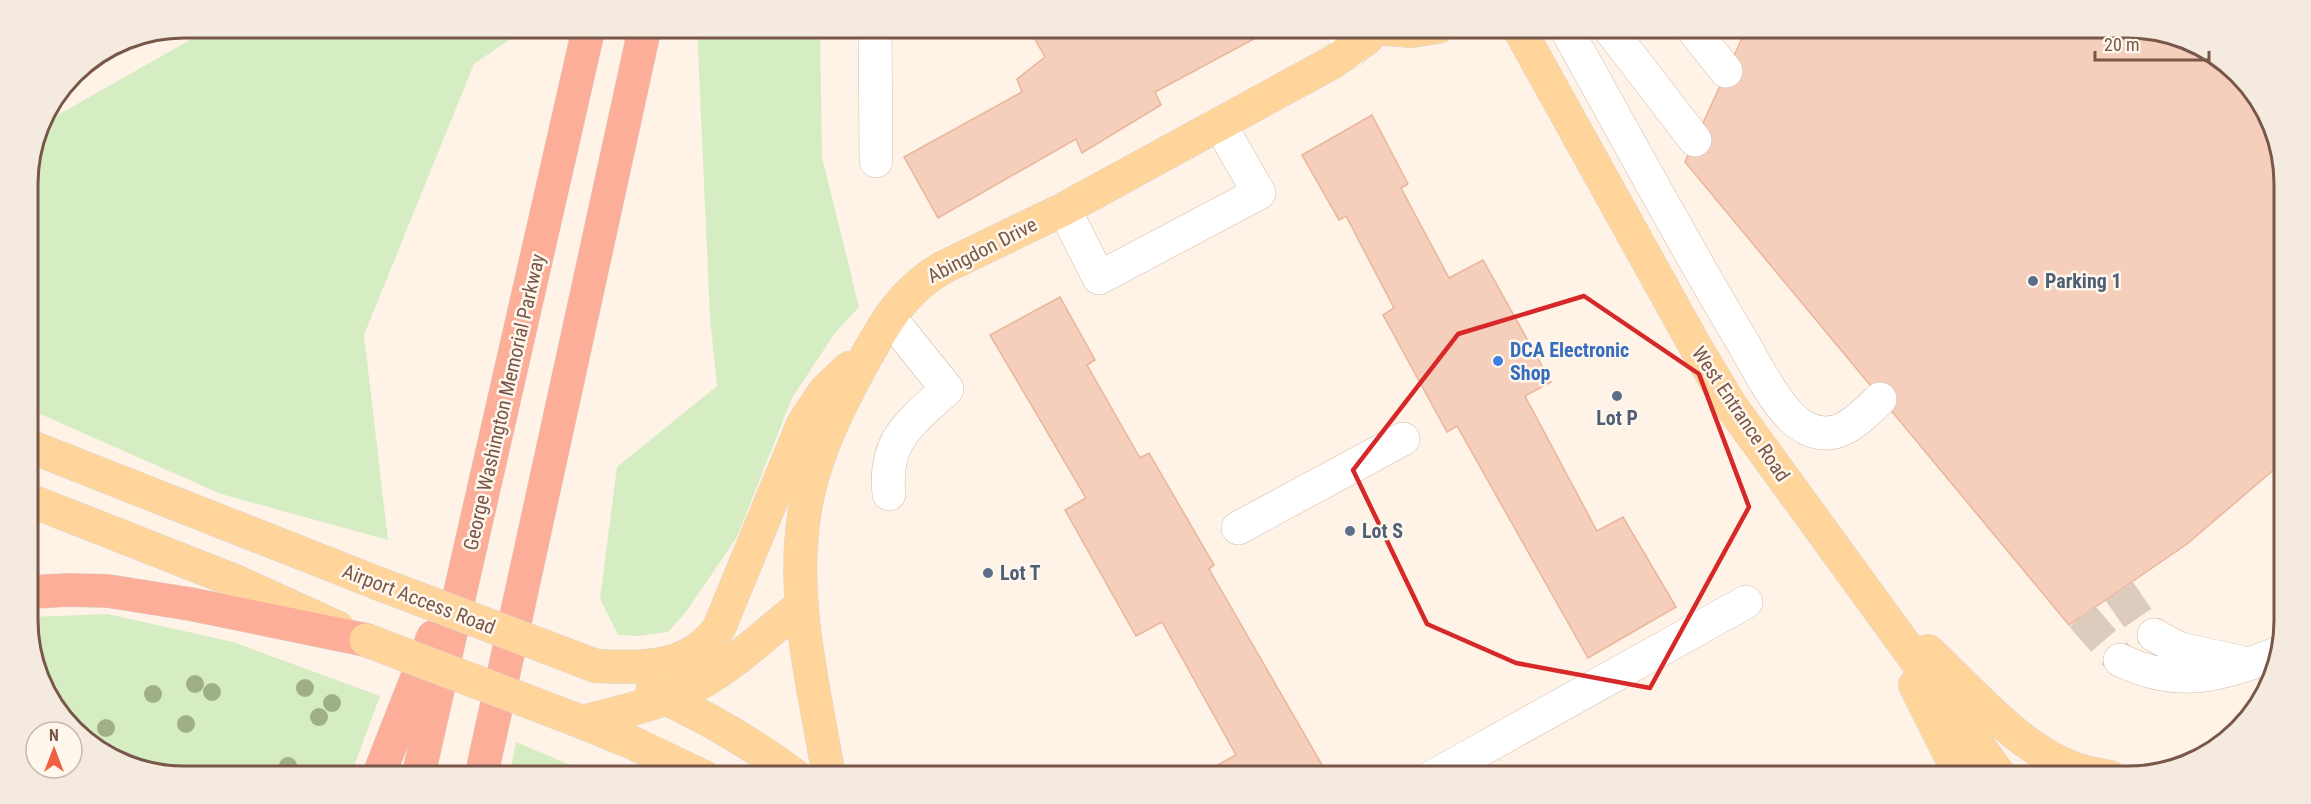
<svg xmlns="http://www.w3.org/2000/svg" width="2311" height="804" font-family="'Roboto Condensed',sans-serif">
  <style>
    .green { fill: #d6edc3 }
    .building { fill: #f5cfbb; stroke: #e9b59a; stroke-width: 1.5 }
    .lines { fill: none; stroke-linecap: round; stroke-linejoin: round }
    .minor-tunnel { stroke: #ddccbe; stroke-width: 33; stroke-dasharray: 33 16; stroke-linecap: butt }
    .minor-casing { stroke: #d3bcad; stroke-width: 34 }
    .major-casing { stroke: #dcd3cf; stroke-width: 34 }
    .highway-casing { stroke: #dcd3cf; stroke-width: 34 }
    .minor { stroke: #fff; stroke-width: 33 }
    .major { stroke: #ffd59b; stroke-width: 33 }
    .highway { stroke: #fcae99; stroke-width: 33 }
    .major-bridge-casing { stroke: #dcd3cf; stroke-width: 34; stroke-linecap: butt }
    .major-bridge { stroke: #ffd59b; stroke-width: 33 }
    .tree { fill: #9fb088 }
    .marked { fill: none; stroke: #d62828; stroke-width: 4.5; stroke-linejoin: round }
    .service-dot { fill: #5c6f8a; stroke: #fff7ed; stroke-width: 2 }
    .shop-dot { fill: #3f7fe0; stroke: #fff7ed; stroke-width: 2 }
    .labels { text-anchor: middle; stroke-width: 5; stroke-linejoin: round; paint-order: stroke }
    .street-label { font-size: 20px; fill: #795748; stroke: #fff7ed }
    .service-label { font-size: 20px; font-weight: bold; fill: #4e5e75; stroke: #fff7ed; text-anchor: start }
    .shop-label { font-size: 20px; font-weight: bold; fill: #366cbe; stroke: #fff7ed; text-anchor: start }
    .rim { fill: none; stroke: #795748; stroke-width: 3 }
  </style>
  <rect width="100%" height="100%" fill="#fef3e6"/>
  <path class="green" d="M213,27h315l-54,37 -110,271 24,205 -167,-46 -192,-85 -2,-236 13,-48z
    M697,27h123l2,130 37,150 -24,26 -43,65 -55,139 -51,75 -18,20 -31,4 -19,-1 -18,-36 17,-132 100,-81 -7,-68z
    M108,614l125,28 147,54 -30,81h-167l-50,-8 -67,-46 -36,-72v-34z
    M516,742l83,35h-90z"/>
  <path class="building" d="M1028,27h248l-121,65 6,13 -79,48 -6,-14 -138,79 -34,-61 118,-65 -5,-13 28,-22z
    M1742,27h386l50,8 67,46 38,82 1,298 -97,83 -118,81 -384,-463 59,-128z
    M1372,115l36,69 -7,4 48,90 34,-18 68,122 -26,14 72,135 26,-14 53,90 -88,51 -131,-232 -10,6 -64,-117 11,-7 -48,-92 -7,4 -37,-65z
    M1060,297l35,63 -8,5 53,93 9,-5 65,112 -5,4 120,208h-114l-5,-8 26,-14 -74,-133 -26,14 -71,-126 21,-12 -96,-163z"/>
  <g class="lines">
    <path class="minor-tunnel" d="M2119,591l23,33 12,11
      M2082,616l38,44"/>
    <g class="minor-casing">
      <path id="minor" d="M875,27l1,134
        M1340,27l12,23
        M1565,27c59,105 115,211 177,314 15,26 38,74 64,87 31,16 53,-9 74,-29
        M1608,27l87,113
        M1691,27l35,44
        M1064,209l35,69 160,-85 -39,-68
        M889,494c-6,-55 22,-71 58,-105l-57,-71
        M1238,528l165,-89
        M2154,635l26,14 60,13
        M2120,660c60,29 99,15 159,-7
        M1432,777l314,-175"/>
    </g>
    <g class="major-casing">
      <path id="major" d="M1518,27l177,319 36,60 270,371
        M1375,28l36,3 27,-4
        M29,446l348,137
        M29,500l206,81 103,47
        M1928,651c41,38 85,91 137,114 14,7 30,9 45,12
        M596,666c46,2 94,4 123,-38l84,-204 22,-33 24,-23
        M1915,685l37,74 12,18
        M652,692c51,23 100,51 145,85
        M582,722c35,-9 72,-17 105,-32 41,-19 79,-57 115,-85
        M582,722l51,21 71,34
        M829,777c-14,-85 -38,-174 -25,-261 7,-52 31,-102 56,-148 23,-42 40,-75 82,-100l122,-59 269,-147 33,-23 10,-12"/>
    </g>
    <g class="highway-casing">
      <path id="highway" d="M30,592l38,-2 40,1 82,13 176,36
        M378,777l55,-140
        M418,777l171,-750
        M481,777l164,-750"/>
    </g>
    <use href="#minor" class="minor"/>
    <use href="#major" class="major"/>
    <use href="#highway" class="highway"/>
    <g class="major-bridge-casing">
      <path id="major-bridge" d="M377,583l219,83
        M366,640l216,82"/>
    </g>
    <use href="#major-bridge" class="major-bridge"/>
  </g>
  <g class="tree">
    <circle cx="195" cy="684" r="9"/>
    <circle cx="305" cy="688" r="9"/>
    <circle cx="212" cy="692" r="9"/>
    <circle cx="153" cy="694" r="9"/>
    <circle cx="332" cy="703" r="9"/>
    <circle cx="319" cy="717" r="9"/>
    <circle cx="186" cy="724" r="9"/>
    <circle cx="106" cy="728" r="9"/>
    <circle cx="288" cy="766" r="9"/>
  </g>
  <path class="marked" d="M1584,296l115,78 50,133 -99,181 -134,-25 -89,-39 -74,-154 105,-136z"/>
  <g class="service-dot">
    <circle cx="2033" cy="281" r="6"/>
    <circle cx="1617" cy="396" r="6"/>
    <circle cx="1350" cy="531" r="6"/>
    <circle cx="988" cy="573" r="6"/>
  </g>
  <circle class="shop-dot" cx="1498" cy="361" r="6"/>
  <g class="labels">
    <g class="street-label">
      <text transform="translate(982 250) rotate(-27)" y="7">Abingdon Drive</text>
      <text transform="translate(504 402) rotate(-77)" y="7">George Washington Memorial Parkway</text>
      <text transform="translate(1741 414) rotate(56)" y="7">West Entrance Road</text>
      <text transform="translate(419 599) rotate(21)" y="7">Airport Access Road</text>
    </g>
    <g class="service-label">
      <text x="2045" y="288">Parking 1</text>
      <text x="1617" y="425" text-anchor="middle">Lot P</text>
      <text x="1362" y="538">Lot S</text>
      <text x="1000" y="580">Lot T</text>
    </g>
    <g class="shop-label">
      <text x="1510" y="357">DCA Electronic<tspan x="1510" dy="23">Shop</tspan></text>
    </g>
  </g>
  <path d="M0 0H2311V804H0ZM184 38H2128A146 146 0 0 1 2274 184V620A146 146 0 0 1 2128 766H184A146 146 0 0 1 38 620V184A146 146 0 0 1 184 38Z" fill="#f4eae0" fill-rule="evenodd"/>
  <path class="rim" d="M184 38H2128A146 146 0 0 1 2274 184V620A146 146 0 0 1 2128 766H184A146 146 0 0 1 38 620V184A146 146 0 0 1 184 38Z"/>
  <g transform="translate(54 750)"><circle r="28" fill="#fff7ed" stroke="#c9b7ab" stroke-width="1.5"/>
  <path d="M0-4.5L10 22L0 15L-10 22Z" fill="#ef6143"/>
  <text y="-9" font-size="16" font-weight="bold" text-anchor="middle" fill="#795748">N</text>
  </g>
  <path d="M2095 51v9h114v-9" fill="none" stroke="#795748" stroke-width="3"/>
  <text x="2104" y="51" font-size="18" fill="#795748" stroke="#fff7ed" stroke-width="4.5" paint-order="stroke">20 m</text>
</svg>
